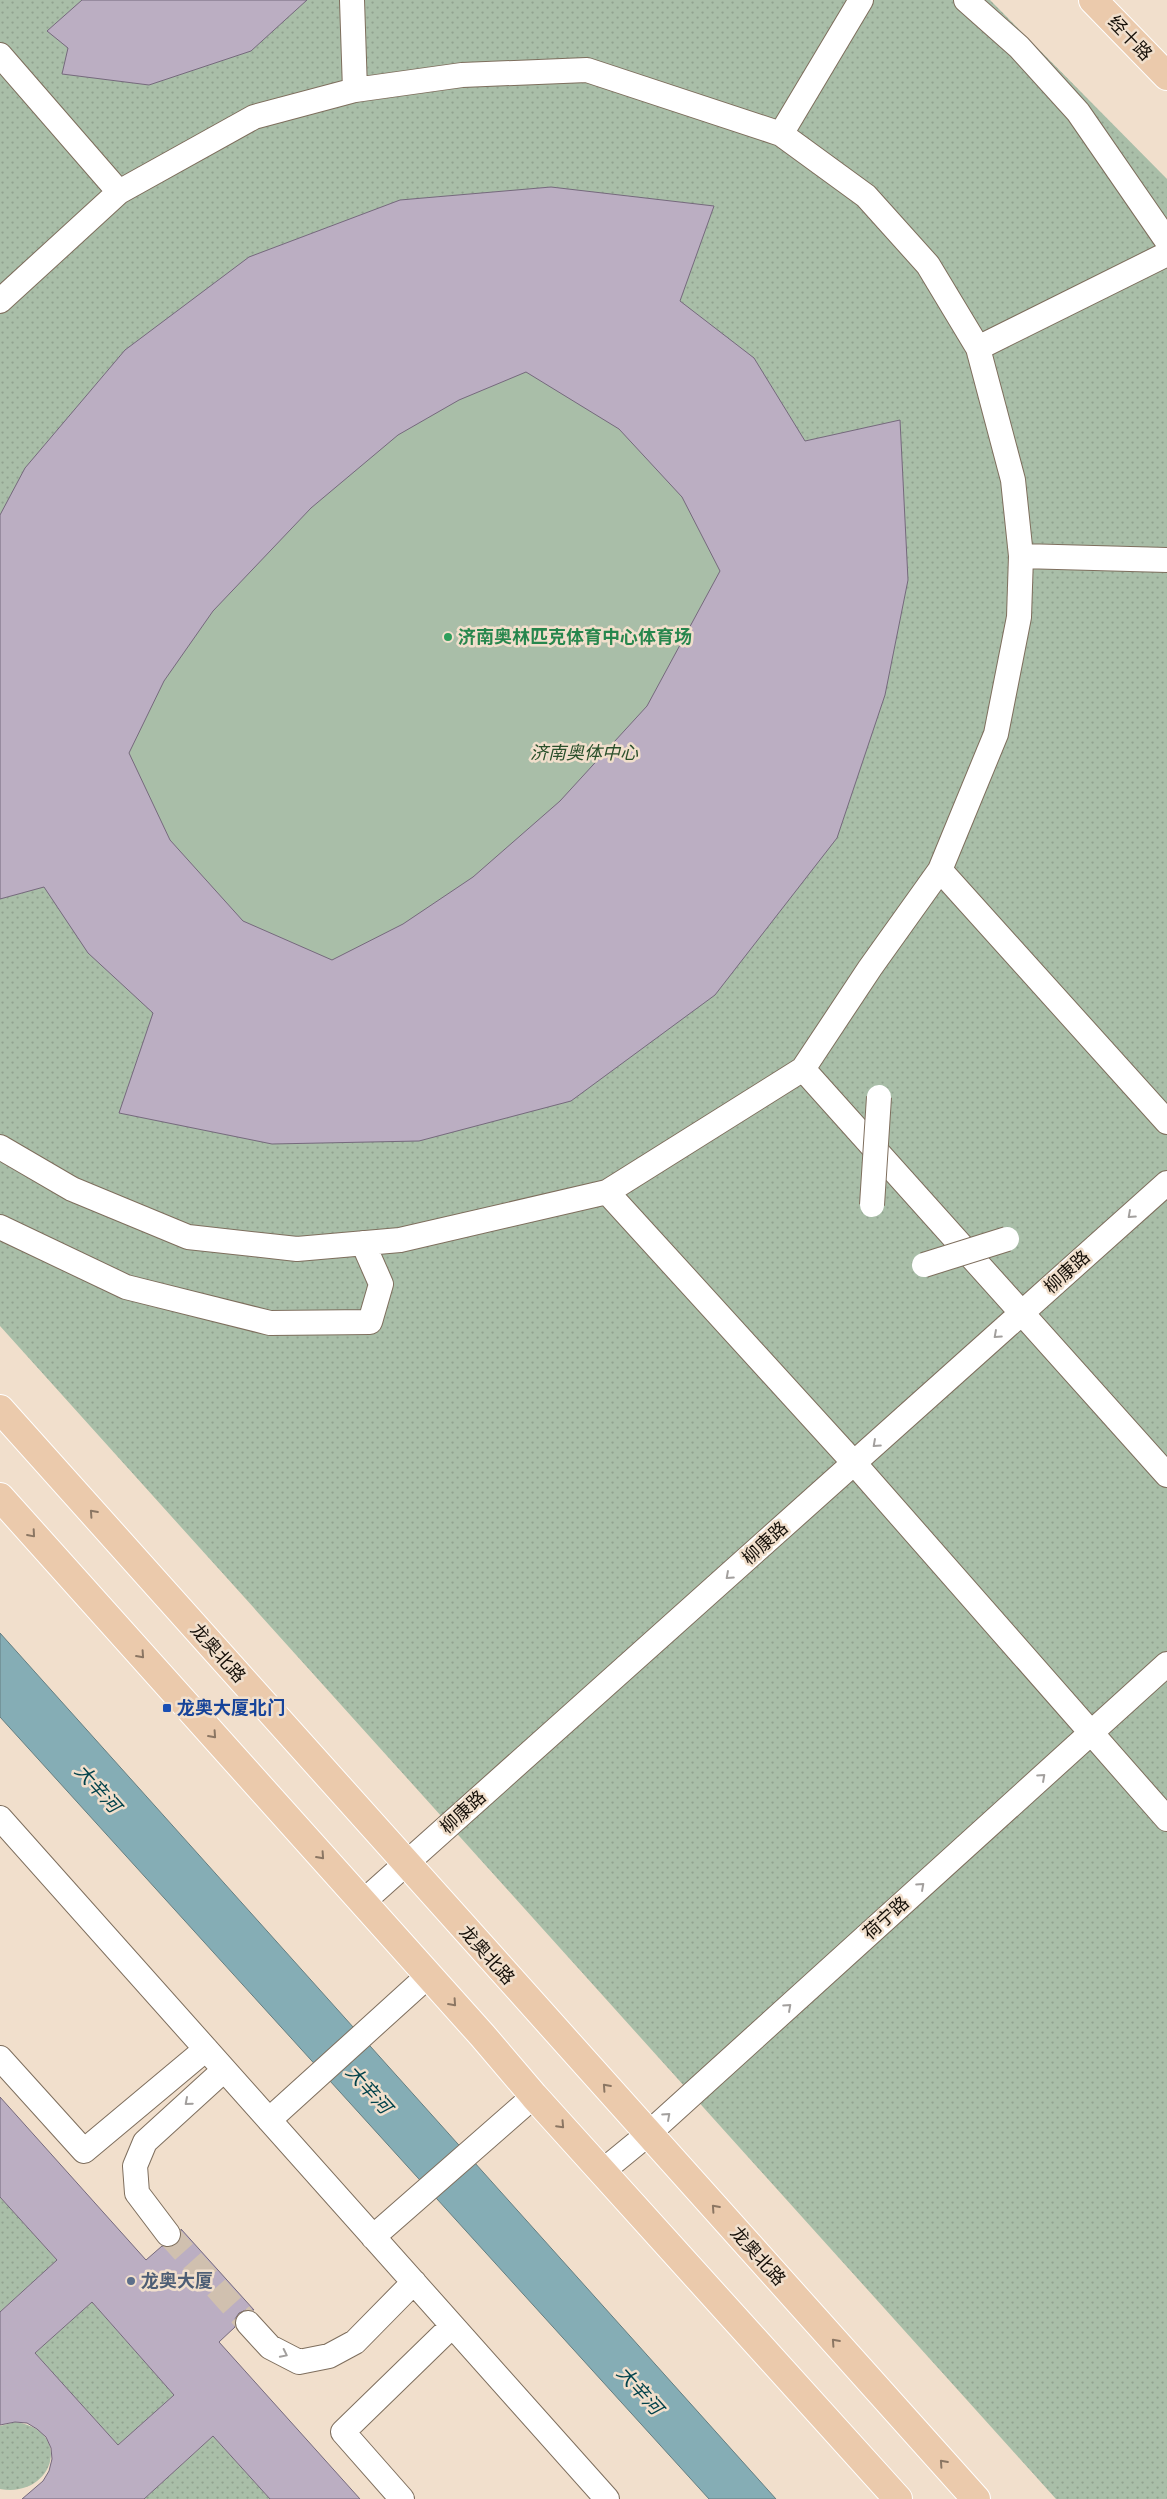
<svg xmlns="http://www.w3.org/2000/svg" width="1167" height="2499" font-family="Bitter,'Noto Sans SC',serif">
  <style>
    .grass { fill: url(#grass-dots) }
    .garden { fill: #a9bea8 }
    .water { fill: #85adb5; stroke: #647e81 }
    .building { fill: #bbaec2; stroke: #75697c; fill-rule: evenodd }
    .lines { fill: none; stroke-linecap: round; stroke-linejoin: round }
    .minor-tunnel { stroke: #d0c0af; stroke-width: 24; stroke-dasharray: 24 12; stroke-linecap: butt }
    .minor-casing { stroke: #7e6e5d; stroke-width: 26 }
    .major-casing { stroke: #fff; stroke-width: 30 }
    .minor { stroke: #fff; stroke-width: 24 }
    .major { stroke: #ebcaac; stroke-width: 28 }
    .minor-bridge-casing { stroke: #7e6e5d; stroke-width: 26; stroke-linecap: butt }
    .minor-bridge { stroke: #fff; stroke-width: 24 }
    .oneway { stroke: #a29f9d }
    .oneway2 { stroke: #8b7663 }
    .leisure-dot { fill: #2e9e5b; stroke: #f1dfcc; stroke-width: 2 }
    .transit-dot { fill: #1a4fb4; stroke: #f1dfcc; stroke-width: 2 }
    .service-dot { fill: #5c6f8a; stroke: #f1dfcc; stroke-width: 2 }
    .labels { text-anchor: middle; stroke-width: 5; stroke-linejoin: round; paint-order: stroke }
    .street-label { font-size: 18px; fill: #161009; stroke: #f1dfcc }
    .leisure-label { font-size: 18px; font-weight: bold; fill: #27864d; stroke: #f1dfcc; text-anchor: start }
    .park-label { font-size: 18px; font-style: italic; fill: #2a502b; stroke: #f1dfcc }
    .transit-label { font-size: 18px; font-weight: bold; fill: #164399; stroke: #f1dfcc; text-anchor: start }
    .service-label { font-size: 18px; font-weight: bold; fill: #4e5e75; stroke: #f1dfcc; text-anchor: start }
    .water-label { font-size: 19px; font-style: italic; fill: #01424b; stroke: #f1dfcc }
  </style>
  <defs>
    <pattern id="grass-dots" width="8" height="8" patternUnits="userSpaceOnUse" patternTransform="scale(1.25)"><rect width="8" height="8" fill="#a9bea8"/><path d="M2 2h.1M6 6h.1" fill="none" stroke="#91a28f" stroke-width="1.8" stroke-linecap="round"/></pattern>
  </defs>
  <rect width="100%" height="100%" fill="#f1dfcc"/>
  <path class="grass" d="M0,0h990l177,179v2320h-111l-1056,-1173z
    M0,2197l57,63 -57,52z
    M92,2302l82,93 -56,50 -83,-92z
    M15,2422c60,8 38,77 -15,67v-63z
    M213,2436l57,63h-126z"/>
  <path class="garden" d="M551,187l163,19 -34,95 125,140 95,-21 8,160 -23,115 -48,143 -122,157 -144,106 -152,40 -147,3 -153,-31 34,-100 -109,-126 -44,12v-384l25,-47z"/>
  <path class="water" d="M0,1633l776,866h-67l-709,-782z"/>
  <path class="building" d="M82,0h225l-56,51 -102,34 -87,-11 6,-26 -21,-17z
    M551,187l163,19 -34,95 74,57 51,83 95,-21 8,160 -23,115 -48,143 -122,157 -144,106 -152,40 -147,3 -153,-31 34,-100 -65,-60 -44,-66 -44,12v-384l25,-47 100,-118 124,-93 151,-57zM526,372l93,57 63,68 38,74 -73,135 -87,95 -87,76 -70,47 -71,36 -89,-39 -73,-81 -41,-87 35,-72 49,-70 98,-103 87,-73 61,-35z
    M0,2097l146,163 16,-14 7,2 8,-3 4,-6v-10l73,81h-8l-7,3 -4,6v8l-16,15 141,157h-90l-57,-63 -69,63h-122l21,-18 6,-10 3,-12 -1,-11 -5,-11 -9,-8 -10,-6 -12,-1 -15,3v-113l57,-52 -57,-63zM92,2302l82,93 -56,50 -83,-92z"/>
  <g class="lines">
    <path class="minor-tunnel" d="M168,2234l80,89"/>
    <g class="minor-casing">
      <path id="minor" d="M352,0l3,90
        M966,0l53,47 59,65 89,129
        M0,55l119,137
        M781,134l80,-134
        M0,301l119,-109 135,-75 101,-27 107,-15 125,-5 194,64 85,62 62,69 50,83 35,132 8,76 -2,61 -23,117 -56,136 -70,98 -67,101 -196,123 -207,48 -103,9 -109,-12 -116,-48 -72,-42
        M978,348l189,-94
        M1021,556l146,4
        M940,870l227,252
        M803,1069l364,406
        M607,1192l248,272 312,355
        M0,1227l126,60 144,36 100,-1 11,-38 -18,-41
        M0,1818l607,681
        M363,1902l804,-719
        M0,2058l84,93 122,-102
        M269,2120l160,-145
        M604,2170l44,-36 519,-470
        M168,2234l-31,-41 -2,-27 10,-24 79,-72
        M373,2237l161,-141
        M248,2323l22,24 29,15 30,-6 26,-14 59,-60
        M402,2499l-59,-67 109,-106"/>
    </g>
    <g class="major-casing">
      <path id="major" d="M1093,0l74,76
        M0,1409l976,1090
        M0,1497l482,538 52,61 364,403"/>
    </g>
    <use href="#minor" class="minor"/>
    <use href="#major" class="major"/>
    <g class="minor-bridge-casing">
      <path id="minor-bridge" d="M872,1205l7,-108
        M924,1265l83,-26"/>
    </g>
    <use href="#minor-bridge" class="minor-bridge"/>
  </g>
  <defs><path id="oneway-chevron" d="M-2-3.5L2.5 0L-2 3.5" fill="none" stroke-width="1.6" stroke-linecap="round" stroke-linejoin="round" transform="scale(1.25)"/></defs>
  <g class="oneway">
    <use href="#oneway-chevron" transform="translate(1131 1215) rotate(138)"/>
    <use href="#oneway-chevron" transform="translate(997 1335) rotate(138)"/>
    <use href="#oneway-chevron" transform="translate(876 1444) rotate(138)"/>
    <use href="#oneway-chevron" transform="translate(729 1576) rotate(138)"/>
    <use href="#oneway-chevron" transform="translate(1042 1777) rotate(-42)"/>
    <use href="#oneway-chevron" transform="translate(921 1886) rotate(-42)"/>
    <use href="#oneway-chevron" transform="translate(788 2007) rotate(-42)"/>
    <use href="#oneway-chevron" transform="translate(188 2102) rotate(139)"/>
    <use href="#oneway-chevron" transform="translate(667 2116) rotate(-42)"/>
    <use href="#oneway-chevron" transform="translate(284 2354) rotate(26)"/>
  </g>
  <g class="oneway2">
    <use href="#oneway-chevron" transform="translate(93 1513) rotate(-132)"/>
    <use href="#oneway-chevron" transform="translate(32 1534) rotate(49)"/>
    <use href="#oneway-chevron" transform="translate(141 1655) rotate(48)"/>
    <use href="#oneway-chevron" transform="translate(213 1735) rotate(48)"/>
    <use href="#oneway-chevron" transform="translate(321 1856) rotate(48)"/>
    <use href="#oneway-chevron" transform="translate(453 2003) rotate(48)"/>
    <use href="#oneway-chevron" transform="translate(606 2087) rotate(-132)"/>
    <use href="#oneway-chevron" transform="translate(561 2125) rotate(47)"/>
    <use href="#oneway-chevron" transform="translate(715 2208) rotate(-132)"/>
    <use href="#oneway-chevron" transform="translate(835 2342) rotate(-132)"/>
    <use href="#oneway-chevron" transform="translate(943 2463) rotate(-132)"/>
  </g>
  <circle class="leisure-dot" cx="448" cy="637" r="5"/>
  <rect class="transit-dot" x="162" y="1703" width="10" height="10" rx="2.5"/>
  <circle class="service-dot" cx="131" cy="2281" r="5"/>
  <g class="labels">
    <g class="street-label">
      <text transform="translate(1130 38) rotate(46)" y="6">经十路</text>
      <text transform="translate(1067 1272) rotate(-42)" y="6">柳康路</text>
      <text transform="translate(765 1543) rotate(-42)" y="6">柳康路</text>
      <text transform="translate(218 1653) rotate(48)" y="6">龙奥北路</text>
      <text transform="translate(463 1812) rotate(-42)" y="6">柳康路</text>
      <text transform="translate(886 1918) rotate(-42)" y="6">荷宁路</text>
      <text transform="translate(487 1955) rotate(48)" y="6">龙奥北路</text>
      <text transform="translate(758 2256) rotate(48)" y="6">龙奥北路</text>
    </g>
    <g class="leisure-label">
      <text x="458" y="643">济南奥林匹克体育中心体育场</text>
    </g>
    <g class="park-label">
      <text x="584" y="759">济南奥体中心</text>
    </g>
    <g class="transit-label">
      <text x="177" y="1714">龙奥大厦北门</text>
    </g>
    <g class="service-label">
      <text x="141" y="2287">龙奥大厦</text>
    </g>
    <g class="water-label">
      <text transform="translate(98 1788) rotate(48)" y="7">大辛河</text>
      <text transform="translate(369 2089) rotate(48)" y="7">大辛河</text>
      <text transform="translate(640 2390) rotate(48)" y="7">大辛河</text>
    </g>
  </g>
</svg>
